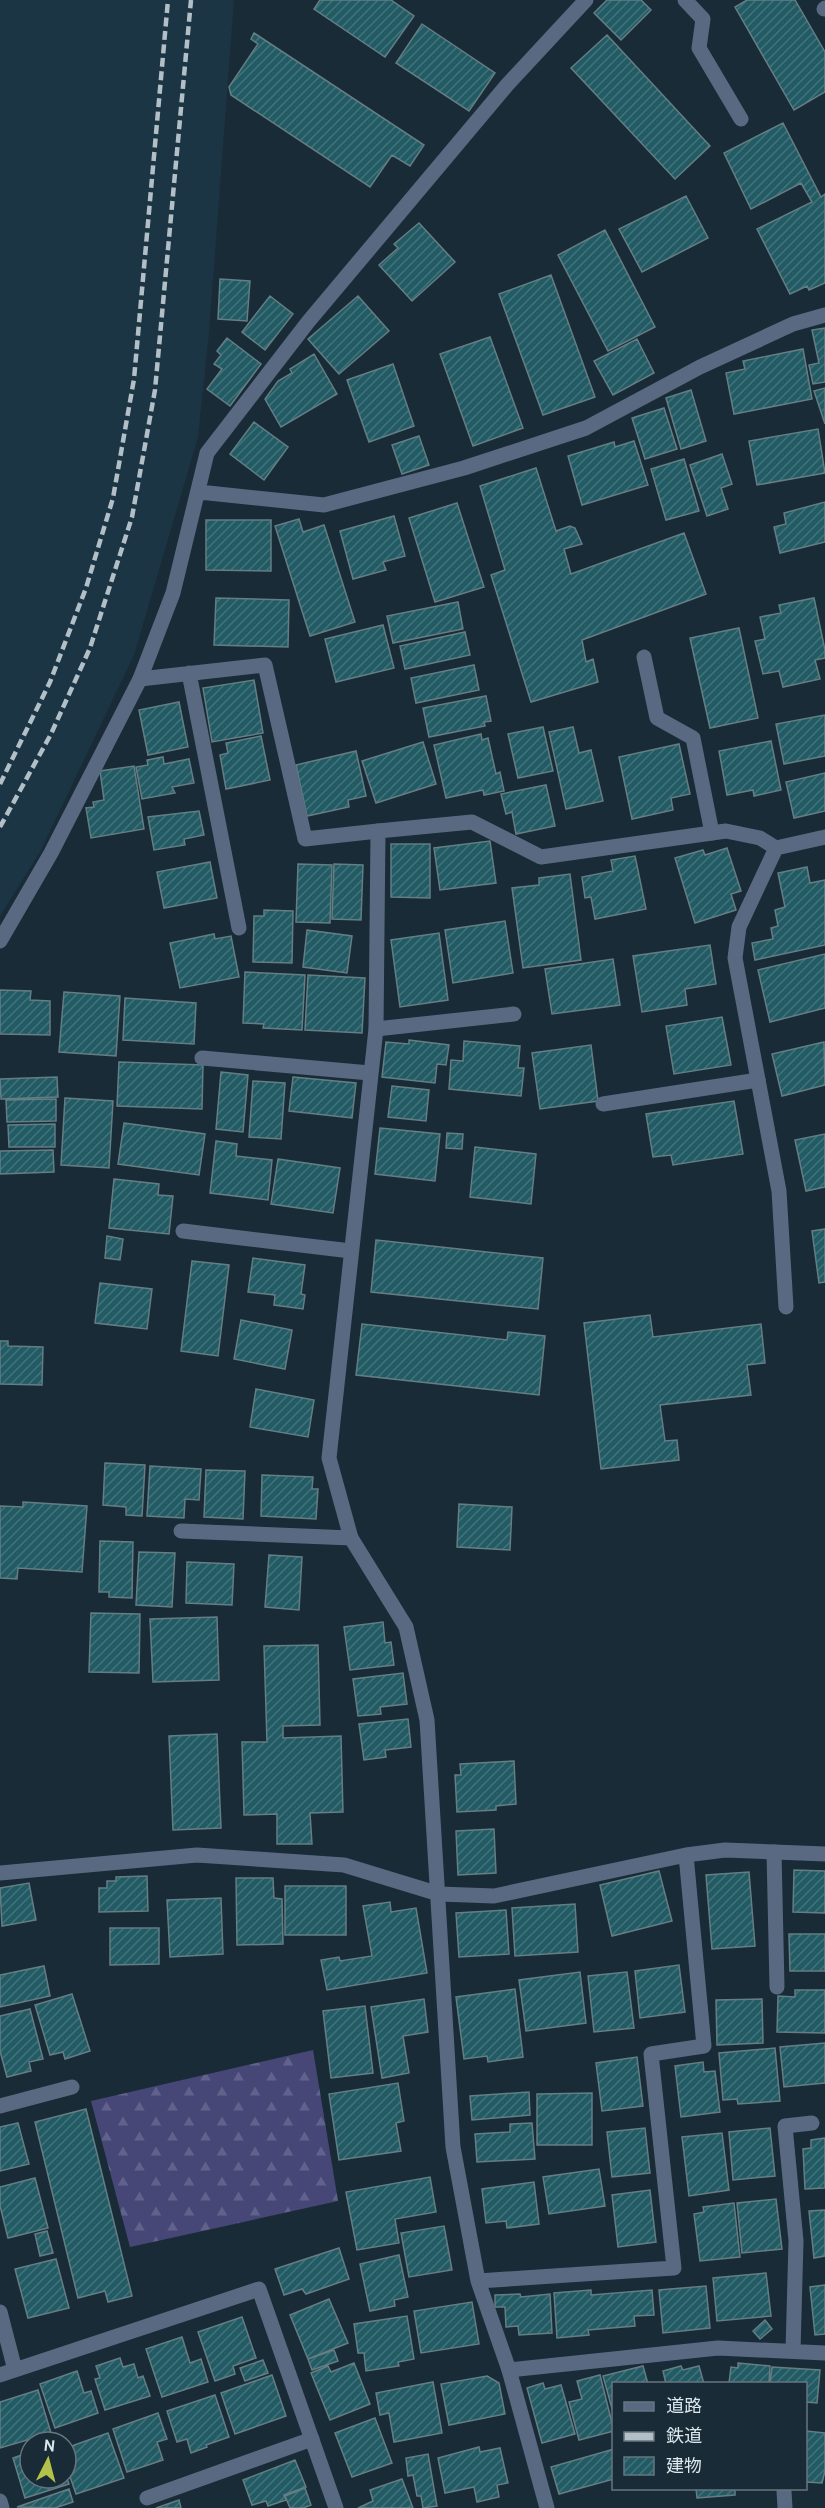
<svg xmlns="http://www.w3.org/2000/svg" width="825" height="2508" font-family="Cabin,'Noto Sans JP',sans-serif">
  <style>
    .built { fill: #1b3544 }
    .forest { fill: url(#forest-firs) }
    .building { fill: url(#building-hatch); stroke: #647e84; stroke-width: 1.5 }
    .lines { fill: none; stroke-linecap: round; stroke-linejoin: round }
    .lane { stroke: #596982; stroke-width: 15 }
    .street { stroke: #596982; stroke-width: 15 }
    .rail { stroke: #b3bfc7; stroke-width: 4.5; stroke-dasharray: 9 4.5; stroke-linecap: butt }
  </style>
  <defs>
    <pattern id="forest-firs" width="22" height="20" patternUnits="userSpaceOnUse" patternTransform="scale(1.5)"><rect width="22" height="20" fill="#474777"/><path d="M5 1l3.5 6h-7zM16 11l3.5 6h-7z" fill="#61628b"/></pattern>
    <pattern id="building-hatch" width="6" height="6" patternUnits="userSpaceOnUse" patternTransform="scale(1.5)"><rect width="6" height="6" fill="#235b65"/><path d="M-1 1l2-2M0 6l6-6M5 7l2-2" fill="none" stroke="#42737b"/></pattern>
  </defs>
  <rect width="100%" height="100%" fill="#192b36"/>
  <path class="built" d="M0,0h234l-25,333 -11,104 -64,218 -94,197 -40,64z"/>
  <path class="forest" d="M313,2050l25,151 -208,46 -39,-146z"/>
  <path class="building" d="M320,0h71l23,16 -29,41 -71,-48z
    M607,0h34l10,10 -30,30 -27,-27z
    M747,0h48l30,52v40l-31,18 -59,-103z
    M422,24l73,49 -26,38 -73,-48z
    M254,33l170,112 -14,21 -18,-11 -22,32 -139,-92 -2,-8 29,-43 -7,-5z
    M607,35l103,111 -35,33 -104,-111z
    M783,123l38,74 4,-3v89l-16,7 -2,-4 -17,8 -33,-65 55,-27 -11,-19 -50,26 -27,-56z
    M686,196l22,42 -66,34 -23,-43z
    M419,223l36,39 -43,39 -33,-36 19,-17 -4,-4z
    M605,230l50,97 -47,24 -50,-96z
    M551,275l44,122 -52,18 -44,-121z
    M220,279l30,2 -3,40 -29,-2z
    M270,296l23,18 -28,36 -23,-18z
    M358,296l31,35 -50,43 -31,-35z
    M825,328v54l-12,2 -4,-19 10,-2 -7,-33z
    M490,337l33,91 -50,18 -33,-92z
    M227,338l34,26 -31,42 -23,-17 15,-20 -8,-5 7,-9 -4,-4z
    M637,339l17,34 -41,22 -19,-34z
    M803,349l9,50 -78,15 -8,-41 19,-4 -2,-8z
    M314,354l23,40 -56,33 -16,-28 13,-18 14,-8 -2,-4z
    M393,364l21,62 -45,16 -22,-62z
    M825,388v36l-11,-33z
    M691,390l15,51 -25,8 -15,-51z
    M664,408l13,41 -32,10 -13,-41z
    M254,422l34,25 -24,33 -34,-26z
    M818,429l7,44 -68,12 -8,-44z
    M419,436l10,29 -27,9 -10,-29z
    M634,441l14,44 -66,20 -14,-49 46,-14 1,5z
    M722,454l10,30 -11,4 7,21 -21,7 -17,-51z
    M684,459l15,52 -33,9 -15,-51z
    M536,468l20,63 14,-5 5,2 7,16 -18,5 7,25 113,-41 22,61 -124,46 4,22 7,-3 5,23 -67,20 -40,-127 14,-5 -25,-84z
    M825,502v40l-45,11 -6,-26 12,-3 -2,-11z
    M457,503l27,84 -49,15 -26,-84z
    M394,516l11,40 -22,6 3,8 -33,9 -13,-48z
    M299,519l4,13 21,-7 31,97 -45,14 -35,-110z
    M206,520h65v51l-65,-1z
    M216,598l73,2 -1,47 -74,-2z
    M814,598l11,52v8l-10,2 5,19 -37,8 -4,-16 -16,3 -8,-33 10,-2 -5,-22 21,-4 -2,-8z
    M458,602l5,27 -70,14 -6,-27z
    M383,625l11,43 -58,14 -11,-43z
    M739,628l19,90 -48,10 -20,-90z
    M465,632l5,23 -65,14 -5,-23z
    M474,665l5,25 -63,13 -5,-25z
    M254,680l9,53 -51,9 -9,-54z
    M486,696l5,25 -7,1 1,4 -56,11 -6,-29z
    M179,702l9,45 -40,8 -9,-45z
    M825,715v41l-41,8 -8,-40z
    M543,727l10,44 -35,7 -10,-44z
    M573,727l6,26 12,-3 12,51 -37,8 -17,-77z
    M481,734l1,6 6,-2 8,36 4,-2 4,19 -20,4 -1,-5 -37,8 -12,-53z
    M261,736l9,44 -44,9 -6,-34 8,-2 -2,-10z
    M771,741l10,49 -27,6 -1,-6 -26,5 -8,-44z
    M423,742l13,42 -60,19 -14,-42z
    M679,744l11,50 -19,4 2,12 -41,9 -13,-62z
    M356,751l10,45 -18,4 1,7 -42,9 -11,-51z
    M163,757l1,7 25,-5 5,24 -22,4 3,6 -33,6 -6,-32 12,-2 -1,-5z
    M134,766l10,63 -53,9 -5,-30 8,-1 -1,-5 11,-2 -4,-29z
    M825,773v38l-31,7 -8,-36z
    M546,785l9,41 -39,8 -4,-22 -6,2 -5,-20z
    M199,811l5,24 -20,4 1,6 -31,5 -6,-33z
    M490,841l6,42 -56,7 -6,-42z
    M391,844h39v54l-39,-1z
    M727,848l14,43 -10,3 5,16 -41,13 -20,-65 28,-8 2,5z
    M635,856l11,53 -51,10 -4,-22 -6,1 -3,-21 31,-6 -2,-11z
    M210,862l7,36 -53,10 -7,-36z
    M298,864l34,1 -2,58 -34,-1z
    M334,864l29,1 -2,55 -29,-1z
    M807,867l3,16 15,-3v65l-70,15 -3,-17 21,-4 -2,-11 7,-2 -3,-16 10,-3 -7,-34z
    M570,874l11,86 -58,8 -11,-80 27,-3v-7z
    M264,910l29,1 -1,52 -39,-1 1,-46h10z
    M505,921l8,52 -60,10 -8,-53z
    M307,930l45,6 -5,37 -44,-6z
    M439,933l9,67 -48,7 -9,-67z
    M214,934l1,5 16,-3 8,41 -59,11 -10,-45z
    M710,945l6,39 -31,5 2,16 -45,7 -9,-56z
    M825,954v54l-55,14 -12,-52z
    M613,959l7,46 -68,9 -7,-45z
    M245,972l60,3 -3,55 -39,-2 1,-4 -21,-1z
    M308,975l57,3 -3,55 -57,-3z
    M0,990l31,1 -1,9 20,1v34l-50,-1z
    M64,992l56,4 -4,60 -57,-4z
    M125,998l71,5 -2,41 -71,-4z
    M722,1017l9,48 -57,9 -8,-48z
    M409,1040l40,5 -3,20 -9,-1 -2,19 -53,-6 4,-35 23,2z
    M464,1041l56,5 -2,22h6l-3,28 -72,-7 2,-29 12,1z
    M824,1042l1,43 -43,11 -10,-42z
    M591,1045l7,56 -58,8 -8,-56z
    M119,1062l84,3 -1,44 -85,-3z
    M221,1072l27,3 -5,57 -27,-3z
    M57,1077l1,20 -57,2 -1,-20z
    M293,1077l63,6 -4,35 -63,-7z
    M253,1081l32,2 -4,56 -32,-2z
    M392,1086l37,4 -3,31 -38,-4z
    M65,1098l48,3 -4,67 -48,-3z
    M56,1099v22l-49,1 -1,-22z
    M734,1101l9,53 -70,11 -2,-10 -18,2 -7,-43z
    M124,1123l81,11 -6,41 -81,-11z
    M55,1124v23h-46l-1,-22z
    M380,1128l60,6 -5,47 -60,-7z
    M447,1133l16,1 -1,15 -16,-1z
    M825,1134v53l-19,4 -11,-51z
    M216,1141l21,3 -1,12 36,4 -4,40 -58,-7z
    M475,1147l61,7 -5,50 -61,-7z
    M53,1150l1,22 -54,2v-23z
    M278,1159l62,9 -7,45 -62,-9z
    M114,1179l45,5 -1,11 15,1 -4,38 -60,-6z
    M825,1229v53l-6,1 -7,-52z
    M107,1236l16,3 -3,21 -15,-2z
    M376,1240l167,18 -5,51 -167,-17z
    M253,1258l52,7 -4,29 4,1 -2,14 -29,-4 1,-10 -27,-3z
    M192,1261l37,4 -11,91 -37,-5z
    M100,1283l52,6 -5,40 -52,-6z
    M650,1315l3,22 108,-13 4,39 -18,2 4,30 -91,10 5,36 12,-1 2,20 -78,9 -17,-146z
    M241,1320l51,10 -7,39 -51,-10z
    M362,1324l145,16 1,-8 37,4 -6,59 -183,-20z
    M0,1341h8v5l35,1 -1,38 -42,-1z
    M256,1389l58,11 -6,37 -58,-10z
    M105,1463l40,2 -3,51 -16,-1v-8l-23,-2z
    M150,1466l51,3 -2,31 -14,-1 -1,19 -37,-2z
    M206,1470l39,1 -2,48 -39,-2z
    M262,1475l51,2 -1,12h6l-2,30 -55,-3z
    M23,1502l64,4 -5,66 -64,-4 -1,11 -17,-1v-72l23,1z
    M459,1504l53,3 -2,43 -53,-3z
    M100,1541l33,1 -1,56 -23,-1v-5h-10z
    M139,1552l36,1 -3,54 -36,-2z
    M269,1555l33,2 -3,53 -34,-3z
    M187,1562l47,2 -2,41 -46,-2z
    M91,1613l49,1 -1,59 -50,-1z
    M217,1617l2,63 -66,2 -3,-63z
    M383,1622l2,21 6,-1 3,23 -44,5 -6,-43z
    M318,1645l2,80 -37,1v12l58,-2 2,76 -33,1 2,31h-35v-30l-33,1 -2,-73h25l-3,-96z
    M403,1673l4,31 -27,3 1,7 -23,2 -5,-37z
    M408,1719l3,28 -26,3 1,7 -22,3 -5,-36z
    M217,1734l4,94 -48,2 -4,-94z
    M514,1761l2,43 -20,2v4l-39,2 -2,-37h6l-1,-11z
    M494,1829l2,44 -38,2 -2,-44z
    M794,1870l31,1v42l-32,-1z
    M659,1871l13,50 -60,15 -12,-51z
    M749,1872l6,74 -43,3 -6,-74z
    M147,1876l1,35 -49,1v-24h8v-7h9v-4z
    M236,1878h37l1,20 8,1 1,45 -46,1z
    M29,1883l7,37 -34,6 -2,-38z
    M285,1886h61v49h-61z
    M221,1898l2,56 -53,3 -3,-57z
    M390,1902l1,10 25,-4 11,65 -100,17 -6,-30 18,-3 1,4 32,-5 -9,-50z
    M575,1904l3,48 -63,4 -3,-48z
    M506,1910l3,44 -50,3 -3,-44z
    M110,1928h49v36l-49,1z
    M789,1934h36v37h-35z
    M679,1965l6,47 -45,6 -5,-47z
    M44,1966l6,30 -50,11v-32z
    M580,1972l6,51 -60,8 -7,-51z
    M627,1972l7,56 -40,4 -6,-56z
    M515,1989l8,68 -35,5 -1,-6 -23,3 -8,-62z
    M795,1990h30v43l-48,-1 1,-36 17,1z
    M72,1994l18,57 -25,8 -2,-7 -13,3 -15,-50z
    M424,1999l4,33 -25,4 6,37 -27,5 -11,-71z
    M762,1999l1,44 -46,2 -1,-45z
    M365,2006l8,67 -42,5 -8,-67z
    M30,2009l13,50 -14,3 2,9 -24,6 -7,-26v-35z
    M825,2043v40l-41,4 -4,-40z
    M775,2048l5,53 -42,3 -1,-5 -14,1 -4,-47z
    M637,2057l6,49 -41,5 -6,-48z
    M703,2062l1,10 11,-1 5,41 -39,5 -6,-51z
    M398,2083l6,38 -8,2 5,28 -62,9 -10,-66z
    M529,2092l1,23 -58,5 -2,-24z
    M592,2093v52h-55v-51z
    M86,2109l46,187 -24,6 -3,-11 -27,7 -43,-176z
    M18,2123l11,41 -29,7v-44z
    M532,2123l3,36 -58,3 -2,-28 35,-2v-8z
    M645,2128l5,45 -38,4 -5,-45z
    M770,2128l5,48 -42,4 -4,-48z
    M722,2133l7,57 -40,6 -7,-59z
    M825,2138v50l-20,1 -2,-40 8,-1v-8z
    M599,2169l6,37 -56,8 -6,-37z
    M430,2177l6,35 -41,7 4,24 -42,7 -11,-58z
    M35,2178l13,50 -40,10 -8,-32v-19z
    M534,2182l5,42 -32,4 -1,-7 -20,2 -4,-34z
    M650,2190l6,52 -38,5 -6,-52z
    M776,2199l6,50 -40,4 -5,-50z
    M734,2203l6,54 -40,4 -6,-47 10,-2 -1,-5z
    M825,2210v46l-11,2 -5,-47z
    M444,2226l8,44 -43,7 -8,-44z
    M47,2231l6,22 -13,3 -5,-22z
    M339,2248l10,31 -43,15 -4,-5 -18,6 -9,-26z
    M399,2255l9,42 -14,3 1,6 -25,5 -10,-47z
    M56,2259l13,49 -41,10 -13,-49z
    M766,2273l5,43 -54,5 -4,-43z
    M825,2285v49l-10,1 -5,-48z
    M706,2286l4,42 -47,5 -4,-43z
    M591,2290v5l61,-5 2,25 -20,1 1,10 -47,4 1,5 -32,3 -3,-45z
    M520,2294l1,3 29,-3 2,39 -33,2 -1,-9 -12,1 -1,-20h-10v-12z
    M329,2299l19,44 -40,16 -18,-44z
    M472,2302l7,42 -58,9 -7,-42z
    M407,2316l7,43 -16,3 1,4 -33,5 -2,-18h-6l-4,-29z
    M242,2317l14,41 -23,8 2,8 -20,7 -17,-49z
    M765,2320l7,9 -12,10 -7,-8z
    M182,2337l8,26 11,-4 7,23 -46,15 -16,-48z
    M334,2350l4,11 -26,9 -4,-11z
    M120,2358l3,9 11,-3 4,14 5,-2 7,20 -45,14 -10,-31 5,-1 -4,-12z
    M263,2360l5,13 -23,8 -5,-13z
    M354,2363l16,41 -40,16 -19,-47 17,-7 3,6z
    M738,2363l32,3 -1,18h-47l7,-1 2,-16 7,1z
    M643,2366l5,18h-34v32l-11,-40z
    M681,2366l2,4 16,-4 5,18h-38l-3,-13z
    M772,2367l48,3 -3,33 -11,-1v-18h-36z
    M77,2371l7,22 7,-2 7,22 -43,15 -15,-44z
    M272,2375l14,41 -51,18 -14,-41z
    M600,2375l14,56 -35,9 -10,-38 13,-3 -5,-18z
    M487,2376l12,7 6,31 -56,11 -8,-41z
    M433,2382l9,51 -48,9 -5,-29 -9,2 -4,-22z
    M543,2383l2,6 16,-4 14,49 -33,9 -15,-55z
    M38,2390l13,43 -51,15v-46z
    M215,2395l14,42 -23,8 1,2 -16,6 -4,-14 -10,3 -10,-31z
    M158,2413l9,26 -10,3 6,18 -36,12 -14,-43z
    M375,2418l17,45 -40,14 -17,-44z
    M806,2431l19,2v38l-3,12 -16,-1z
    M108,2433l16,45 -48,16 -10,-29v-17z
    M479,2447l1,5 20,-4 8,35 -11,2 2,12 -22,5 -3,-15 -29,6 -7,-35z
    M614,2449v30l-55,15 -8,-27z
    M30,2452v26h36v-2l3,8 -44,14 -12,-40z
    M428,2454l9,52 -14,2 -2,-12h-4l-4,-21 -5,1 -2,-18z
    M295,2460l11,27 -22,8 2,5 -18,6 -2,-5 -14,4 -9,-25z
    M402,2479l11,29h-55l15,-7 -3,-11z
    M305,2488l6,17 -8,3h-13l-5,-12z
    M696,2488h39v7l-38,3z
    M69,2489l4,13 -18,6 -38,-1z
    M179,2500l2,8h-25z"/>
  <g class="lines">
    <path class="lane" d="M685,0l18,19 -4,29 42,71
      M824,9l1,-1
      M644,657l13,61 36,20 19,95
      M189,673l50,255
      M140,679l125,-14 40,174 73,-8
      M376,1029l138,-15
      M202,1058l168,15
      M603,1104l155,-24
      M183,1231l168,20
      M181,1531l170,7
      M774,1852l3,135
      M793,2351l3,-110 -11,-115 27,-3
      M509,2370l209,-22 107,5
      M147,2498l165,-59"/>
    <path class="street" d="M199,492l125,13 140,-37 122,-40 114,-61 93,-43 32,-9
      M776,848l-37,79 -4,31 44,233 7,116
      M0,941l51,-88 89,-174 33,-86 34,-140 101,-131 199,-237 79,-85
      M0,1873l197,-18 147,10 95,29 55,2 192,-41 39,-5 100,4
      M0,2106l72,-19
      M478,2281l196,-13 -23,-214 53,-8 -18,-191
      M0,2312l15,58
      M0,2375l259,-86 77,219
      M784,2491l1,17
      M0,2501l2,7
      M547,2508l-38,-138 -31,-89 -25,-134 -26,-427 -21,-93 -55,-89 -22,-80 47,-429 2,-198 94,-9 69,35 185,-26 34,7 16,10 49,-11"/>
    <path class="rail" d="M0,784l50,-102 36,-94 27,-90 21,-119 34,-379
      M0,827l51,-93 39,-86 42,-131 23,-127 36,-390"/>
  </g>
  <rect x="612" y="2382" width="195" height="108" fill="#192b36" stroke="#677680" stroke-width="1.5"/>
  <rect x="624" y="2402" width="30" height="9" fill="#596982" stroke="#677680" stroke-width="1.5"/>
  <text x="666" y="2412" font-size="18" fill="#dce7ee">道路</text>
  <rect x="624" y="2432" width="30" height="9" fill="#b3bfc7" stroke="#677680" stroke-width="1.5"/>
  <text x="666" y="2442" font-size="18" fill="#dce7ee">鉄道</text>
  <rect x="624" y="2457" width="30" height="18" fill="url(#building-hatch)" stroke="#677680" stroke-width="1.5"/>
  <text x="666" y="2472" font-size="18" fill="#dce7ee">建物</text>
  <g transform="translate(48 2460) rotate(6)"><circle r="28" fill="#192b36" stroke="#677680" stroke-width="1.5"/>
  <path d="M0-4.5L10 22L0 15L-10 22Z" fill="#b4c24a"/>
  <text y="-9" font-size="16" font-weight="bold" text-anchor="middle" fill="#dce7ee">N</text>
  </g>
</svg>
